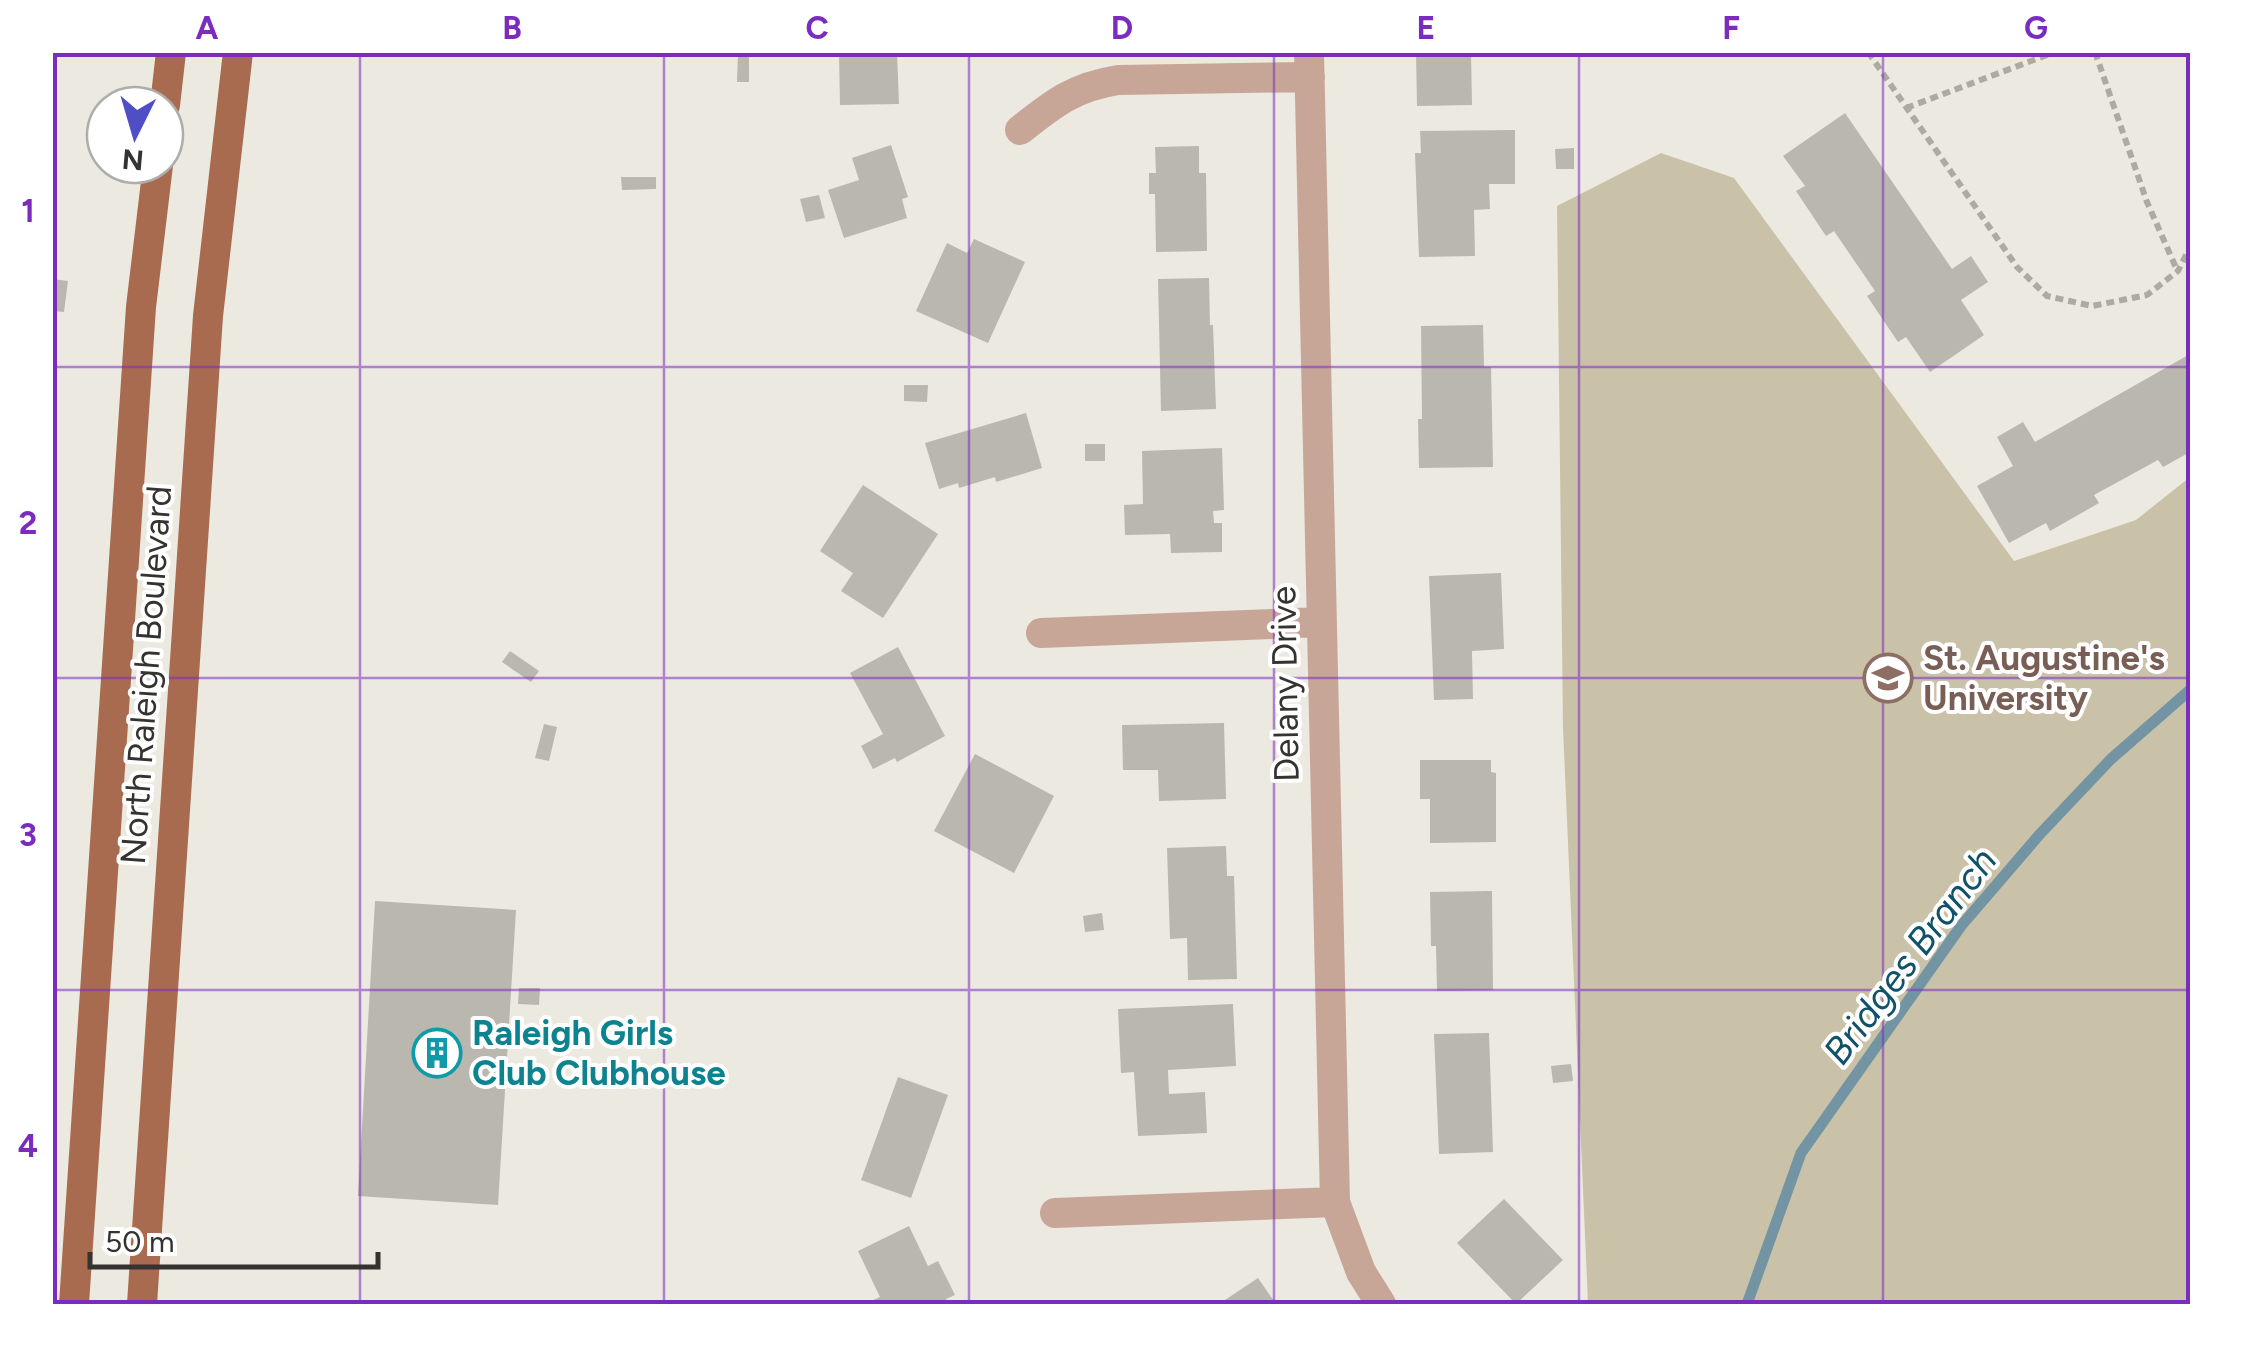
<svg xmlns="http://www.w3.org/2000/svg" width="2243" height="1357" font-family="Figtree,sans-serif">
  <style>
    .green { fill: #cac2a8 }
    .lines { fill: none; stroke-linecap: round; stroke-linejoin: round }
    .stream { stroke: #7395a3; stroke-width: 11 }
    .building { fill: #bab7ae }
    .path { stroke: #adaaa3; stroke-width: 6; stroke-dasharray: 8 5; stroke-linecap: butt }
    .minor { stroke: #c8a697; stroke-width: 30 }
    .primary { stroke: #a86b50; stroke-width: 30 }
    .grid { fill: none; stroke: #7b2cbf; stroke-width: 2.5; stroke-opacity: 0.55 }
    .labels { text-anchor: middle; stroke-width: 8; stroke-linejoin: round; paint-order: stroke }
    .education-label { font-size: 35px; font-weight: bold; fill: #785e54; stroke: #fff; text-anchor: start }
    .street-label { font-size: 35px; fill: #343330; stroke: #fff }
    .culture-label { font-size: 35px; font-weight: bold; fill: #0d838f; stroke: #fff; text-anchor: start }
    .water-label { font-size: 38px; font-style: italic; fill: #0f5269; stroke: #fff }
    .neatline { fill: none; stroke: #7b2cbf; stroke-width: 4 }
    .grid-label { font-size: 32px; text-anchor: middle; font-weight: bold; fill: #7b2cbf }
  </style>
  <rect width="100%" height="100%" fill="#ece9e0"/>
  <path class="green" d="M1661,153l73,25 280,383 122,-41 54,-43v827h-602l-25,-576 -6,-522z"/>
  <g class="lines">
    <path class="stream" d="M1747,1304l54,-151 160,-227 79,-92 71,-75 79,-69"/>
  </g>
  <path class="building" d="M738,52h11v30h-12z
    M839,52h58l2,52 -59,1z
    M1416,52h55l1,53 -55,1z
    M1845,113l107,156 19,-13 17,26 -27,18 23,35 -54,37 -24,-35 -8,5 -31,-46 8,-5 -41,-60 -8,5 -30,-45 9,-5 -22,-30z
    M1515,130v54h-26l1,25 -16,1 1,46 -56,1 -4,-104h6l-1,-22z
    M891,145l17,52 -6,2 5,19 -63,20 -16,-48 31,-10 -7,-22z
    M1199,146v27h7l1,78 -51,1 -1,-58h-6v-21h7l-1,-26z
    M1574,148v21h-18l-1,-20z
    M621,177h35v12l-34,1z
    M819,195l6,23 -19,4 -6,-23z
    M974,239l51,23 -37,81 -72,-32 31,-68 20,10z
    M1209,278l1,47h3l3,84 -55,2 -3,-132z
    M52,279l16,2 -4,31 -12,-1z
    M1483,325l1,42h7l2,100 -74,1 -1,-49h4l-1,-93z
    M2190,354v98l-27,15 -5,-7 -64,35 5,8 -49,28 -4,-8 -37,20 -32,-57 36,-20 -16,-29 26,-15 12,20z
    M904,385h24l-1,17 -23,-1z
    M1026,413l16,55 -46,14 -1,-5 -36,11 -1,-5 -19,6 -14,-46z
    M1085,444h20v17h-20z
    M1222,448l2,62 -11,1 1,12h8v29l-51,1 -1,-19 -45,1 -1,-30 19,-1 -1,-53z
    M863,485l75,49 -55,84 -42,-27 12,-18 -33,-22z
    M1501,573l3,76 -32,2 1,48 -39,1 -5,-124z
    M898,647l47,89 -48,26 -2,-4 -22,11 -12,-23 22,-12 -33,-61z
    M510,651l29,20 -8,11 -29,-20z
    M1224,723l2,76 -67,2 -1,-31h-35l-1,-45z
    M544,724l13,3 -8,34 -14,-3z
    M975,754l79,42 -40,77 -80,-42z
    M1420,760h71v12l5,1v69l-66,1v-44h-10z
    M1226,846l1,30h7l3,103 -49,1 -1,-42 -17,1 -3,-91z
    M1492,891l1,99 -56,1 -1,-45h-5l-1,-54z
    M375,901l141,9 -18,295 -140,-9z
    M1102,913l2,17 -19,2 -2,-16z
    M519,988h21l-1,17 -21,-1z
    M1233,1004l3,62 -68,4 1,24 36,-2 2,41 -69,3 -4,-64 -13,1 -3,-64z
    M1489,1033l4,119 -54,2 -5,-120z
    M1571,1064l2,17 -20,2 -2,-17z
    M898,1077l50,18 -37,103 -50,-18z
    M1504,1199l59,61 -47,44 -59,-61z
    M909,1226l19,40 10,-5 17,34 -9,4 3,5h-85l16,-7 -22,-46z
    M1258,1278l18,26h-57z"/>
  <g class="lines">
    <path class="path" d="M1868,52l149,215 30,29 45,10 55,-11 31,-24 12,-24
      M2095,52l52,150 30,68
      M1906,108l149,-56"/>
    <path class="minor" d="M1309,52l26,1150 26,70 20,32
      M1020,130c34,-27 54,-43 98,-50l192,-3
      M1041,633l280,-11
      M1055,1213l280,-11"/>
    <path class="primary" d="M165,105l6,-53
      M74,1304l67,-997 17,-142
      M142,1304l66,-988 30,-264"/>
  </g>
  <path class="grid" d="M360,52v1252M664,52v1252M969,52v1252M1274,52v1252M1579,52v1252M1883,52v1252M52,367h2138M52,678h2138M52,990h2138"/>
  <defs>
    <g id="university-ring" transform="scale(2.5)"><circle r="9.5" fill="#fff" stroke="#8d6e63" stroke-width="1.5"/><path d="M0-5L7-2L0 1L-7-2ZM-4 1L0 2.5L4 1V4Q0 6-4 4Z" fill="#8d6e63"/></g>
    <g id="building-ring" transform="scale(2.5)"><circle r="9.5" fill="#fff" stroke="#0f9aa8" stroke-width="1.5"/><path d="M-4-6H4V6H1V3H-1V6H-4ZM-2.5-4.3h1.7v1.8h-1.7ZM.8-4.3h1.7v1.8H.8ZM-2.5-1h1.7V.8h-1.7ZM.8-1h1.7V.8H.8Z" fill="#0f9aa8"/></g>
  </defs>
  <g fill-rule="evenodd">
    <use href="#university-ring" x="1888" y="678"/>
    <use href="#building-ring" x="437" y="1053"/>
  </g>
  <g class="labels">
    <g class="education-label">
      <text x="1923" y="670">St. Augustine's<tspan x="1923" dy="40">University</tspan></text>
    </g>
    <g class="street-label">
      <text transform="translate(146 675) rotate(-86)" y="12">North Raleigh Boulevard</text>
      <text transform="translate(1285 684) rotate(-91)" y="12">Delany Drive</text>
    </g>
    <g class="culture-label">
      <text x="472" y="1045">Raleigh Girls<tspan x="472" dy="40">Club Clubhouse</tspan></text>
    </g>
    <g class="water-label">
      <text transform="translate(1910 956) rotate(-53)" y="13">Bridges Branch</text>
    </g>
  </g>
  <rect width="2243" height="1357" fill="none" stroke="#ffffff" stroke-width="110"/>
  <g transform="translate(135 135) rotate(185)"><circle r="48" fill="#ffffff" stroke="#aeadac" stroke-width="2.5"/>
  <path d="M0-8L18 38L0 25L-18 38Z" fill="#4f4ec5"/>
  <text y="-15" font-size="28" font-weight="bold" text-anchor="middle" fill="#343330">N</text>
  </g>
  <path d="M90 1252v15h288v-15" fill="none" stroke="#343330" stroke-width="5"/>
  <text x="105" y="1252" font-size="30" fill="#343330" stroke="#ffffff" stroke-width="8" paint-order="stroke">50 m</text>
  <rect x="55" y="55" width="2133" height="1247" class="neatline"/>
  <g class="grid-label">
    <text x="207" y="39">A</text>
    <text x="512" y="39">B</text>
    <text x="817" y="39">C</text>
    <text x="1122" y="39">D</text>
    <text x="1426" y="39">E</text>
    <text x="1731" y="39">F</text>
    <text x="2036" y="39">G</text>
    <text x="28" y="222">1</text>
    <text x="28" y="534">2</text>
    <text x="28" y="846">3</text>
    <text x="28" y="1157">4</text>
  </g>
</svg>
